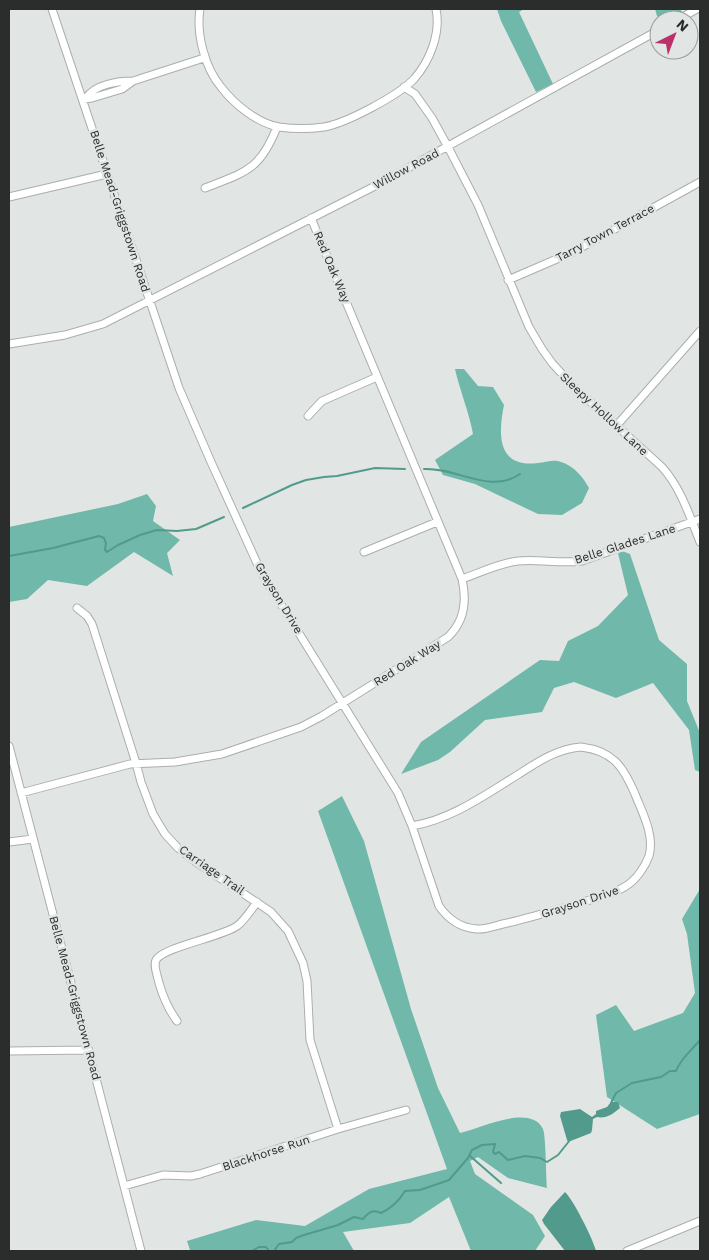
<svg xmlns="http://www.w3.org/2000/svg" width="709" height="1260" font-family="'Work Sans',sans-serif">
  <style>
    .forest { fill: #70b8a9 }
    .water { fill: #529b8c }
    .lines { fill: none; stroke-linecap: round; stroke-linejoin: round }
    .stream { stroke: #529b8c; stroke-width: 2 }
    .minor-casing { stroke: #aaaead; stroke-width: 9 }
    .minor { stroke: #fff; stroke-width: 7 }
    .labels { text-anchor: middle; stroke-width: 5; stroke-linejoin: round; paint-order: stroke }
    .street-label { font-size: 12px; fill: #2b2d2d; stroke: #e1e6e5 }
  </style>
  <rect width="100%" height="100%" fill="#e1e6e5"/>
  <path class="forest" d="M497,9h27l-5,3 34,72 -17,8 -35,-71z
    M655,9h25l2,3 -16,8h-5l-4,-4z
    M455,369h9l14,17 15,1 11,18c-6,30 -7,63 34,58 8,-1 16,-4 23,-1 13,4 22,15 28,26l-7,15 -20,12 -24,-1 -63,-30 -32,-9 -8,-15 38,-26c-4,-22 -13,-43 -18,-65z
    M147,494l9,12 -3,15 27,19 -13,13 6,23 -39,-24 -47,34 -39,-6 -21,19 -18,3v-75l109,-23z
    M617,549l13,5 29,86 28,24v37l13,32v39l-5,-2 -6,-40 -36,-47 -37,15 -42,-16 -20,6 -12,24 -57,8 -35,32 -12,8 -37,14 20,-32 119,-82 19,1 9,-20 30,-15 30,-31z
    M342,796l22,45 47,168 27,79 22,45c20,-4 70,-30 83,-4 3,7 3,49 4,59l-39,-10 -30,-21 -8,4 5,13 58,41 12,21 -10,15h-64l-22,-54 -39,26 -67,9 11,19h-166l2,-1 -3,-9 69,-21 49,6 64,-37 78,-20 -129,-358z
    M700,889v225l-43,15 -50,-32 -11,-82 20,-10 18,26 49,-18 12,-20 -8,-59 -5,-15z"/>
  <path class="water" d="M611,1102h7l2,6c-7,6 -14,11 -23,9l-4,2 -1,11 -1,3 -23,9 -1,-2 -7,-24 1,-4 19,-3 12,8 4,-3v-3l11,-4z
    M565,1192c8,7 29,49 31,59h-31l-21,-27 -2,-4 9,-13z"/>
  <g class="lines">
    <path class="stream" d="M424,469c32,-2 66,26 96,5
      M243,508l49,-23 14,-5 18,-3 13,-1 38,-8 30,1
      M9,556l44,-8 46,-12 5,2 2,5 -1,7 2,2 11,-7 22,-10 17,-5 20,1 19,-2 28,-12
      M611,1103l5,-10 16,-10 29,-6 9,-6h6c5,-13 15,-20 24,-31
      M469,1155l32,28
      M252,1251l7,-4h7l3,4
      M274,1251l5,-7 13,-2 4,-4 8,-3 34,-10 16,-8 9,2c6,-7 10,-10 18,-6 11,-5 18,-12 24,-22l15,-1 29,-10 19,-22 4,-8 10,-5 13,-1 -2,8 2,2 4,-2 9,8 17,-4 15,2 7,4 11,-7 12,-15"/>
    <g class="minor-casing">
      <path id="minor" d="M52,9l127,379 32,74 50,110 137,221 14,33
        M200,9c-4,25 5,59 21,78 13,17 36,36 58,40 14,2 31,2 45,0 23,-4 75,-32 90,-48 16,-18 27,-46 22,-70
        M677,20l20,-11
        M404,87l11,7 17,24 16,29 30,58 51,122 13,22 10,14 21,23 89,81c19,21 28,50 38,75
        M86,98c9,-14 33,-17 47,-17
        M83,99l9,-1 30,-9 11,-8 71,-23
        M205,188c41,-16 55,-18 72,-61
        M9,197l98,-23
        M508,280l65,-28 127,-70
        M9,344l56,-9 38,-11 276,-140 280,-154
        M308,416l14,-15 55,-24
        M617,425l83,-94
        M364,552l73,-30
        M462,579c18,-6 37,-16 56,-18 22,-2 42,3 64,0l118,-42
        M77,608l10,8 5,8 44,139 5,19 12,32 12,20 13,14 18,14 75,50 17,19 15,32 4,18 3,59 28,89
        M9,746l132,505
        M581,747c32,4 42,19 54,47 7,18 20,41 14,62 -4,11 -13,24 -23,30 -12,8 -28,11 -42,16 -26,7 -51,15 -77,21 -10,2 -21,7 -30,6 -16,-1 -29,-10 -38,-23l-27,-80c40,-7 73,-31 107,-52 20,-13 38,-25 62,-27z
        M21,793l109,-29 45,-2 47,-8 79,-27 21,-11 126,-79c17,-16 19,-36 14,-58l-151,-361
        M9,842l24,-3
        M177,1021c-9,-12 -14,-24 -18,-38 -1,-6 -6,-17 -3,-23 7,-13 66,-23 81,-34 8,-6 14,-16 20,-24
        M9,1051l79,-1
        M124,1186l39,-11 28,1 9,-2 138,-45 68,-19
        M627,1251l73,-30"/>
    </g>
    <use href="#minor" class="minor"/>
  </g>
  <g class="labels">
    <g class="street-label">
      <text transform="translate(406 169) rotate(-28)" y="4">Willow Road</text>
      <text transform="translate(120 211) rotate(72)" y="4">Belle Mead-Griggstown Road</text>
      <text transform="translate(605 233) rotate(-28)" y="4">Tarry Town Terrace</text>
      <text transform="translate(332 267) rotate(67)" y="4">Red Oak Way</text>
      <text transform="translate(604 414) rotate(43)" y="4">Sleepy Hollow Lane</text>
      <text transform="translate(625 544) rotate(-18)" y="4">Belle Glades Lane</text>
      <text transform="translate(279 598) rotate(59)" y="4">Grayson Drive</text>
      <text transform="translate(407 663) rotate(-32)" y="4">Red Oak Way</text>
      <text transform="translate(212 870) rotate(35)" y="4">Carriage Trail</text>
      <text transform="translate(580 902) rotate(-18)" y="4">Grayson Drive</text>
      <text transform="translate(75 998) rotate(75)" y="4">Belle Mead-Griggstown Road</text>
      <text transform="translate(266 1153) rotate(-18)" y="4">Blackhorse Run</text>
    </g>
  </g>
  <rect width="709" height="1260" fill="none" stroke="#2b2d2d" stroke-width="20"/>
  <g transform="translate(674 35) rotate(42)"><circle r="24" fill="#e1e6e5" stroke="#989c9b"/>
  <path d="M0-4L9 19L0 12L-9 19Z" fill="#ba306b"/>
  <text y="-8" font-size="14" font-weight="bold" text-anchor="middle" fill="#2b2d2d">N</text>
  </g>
</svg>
